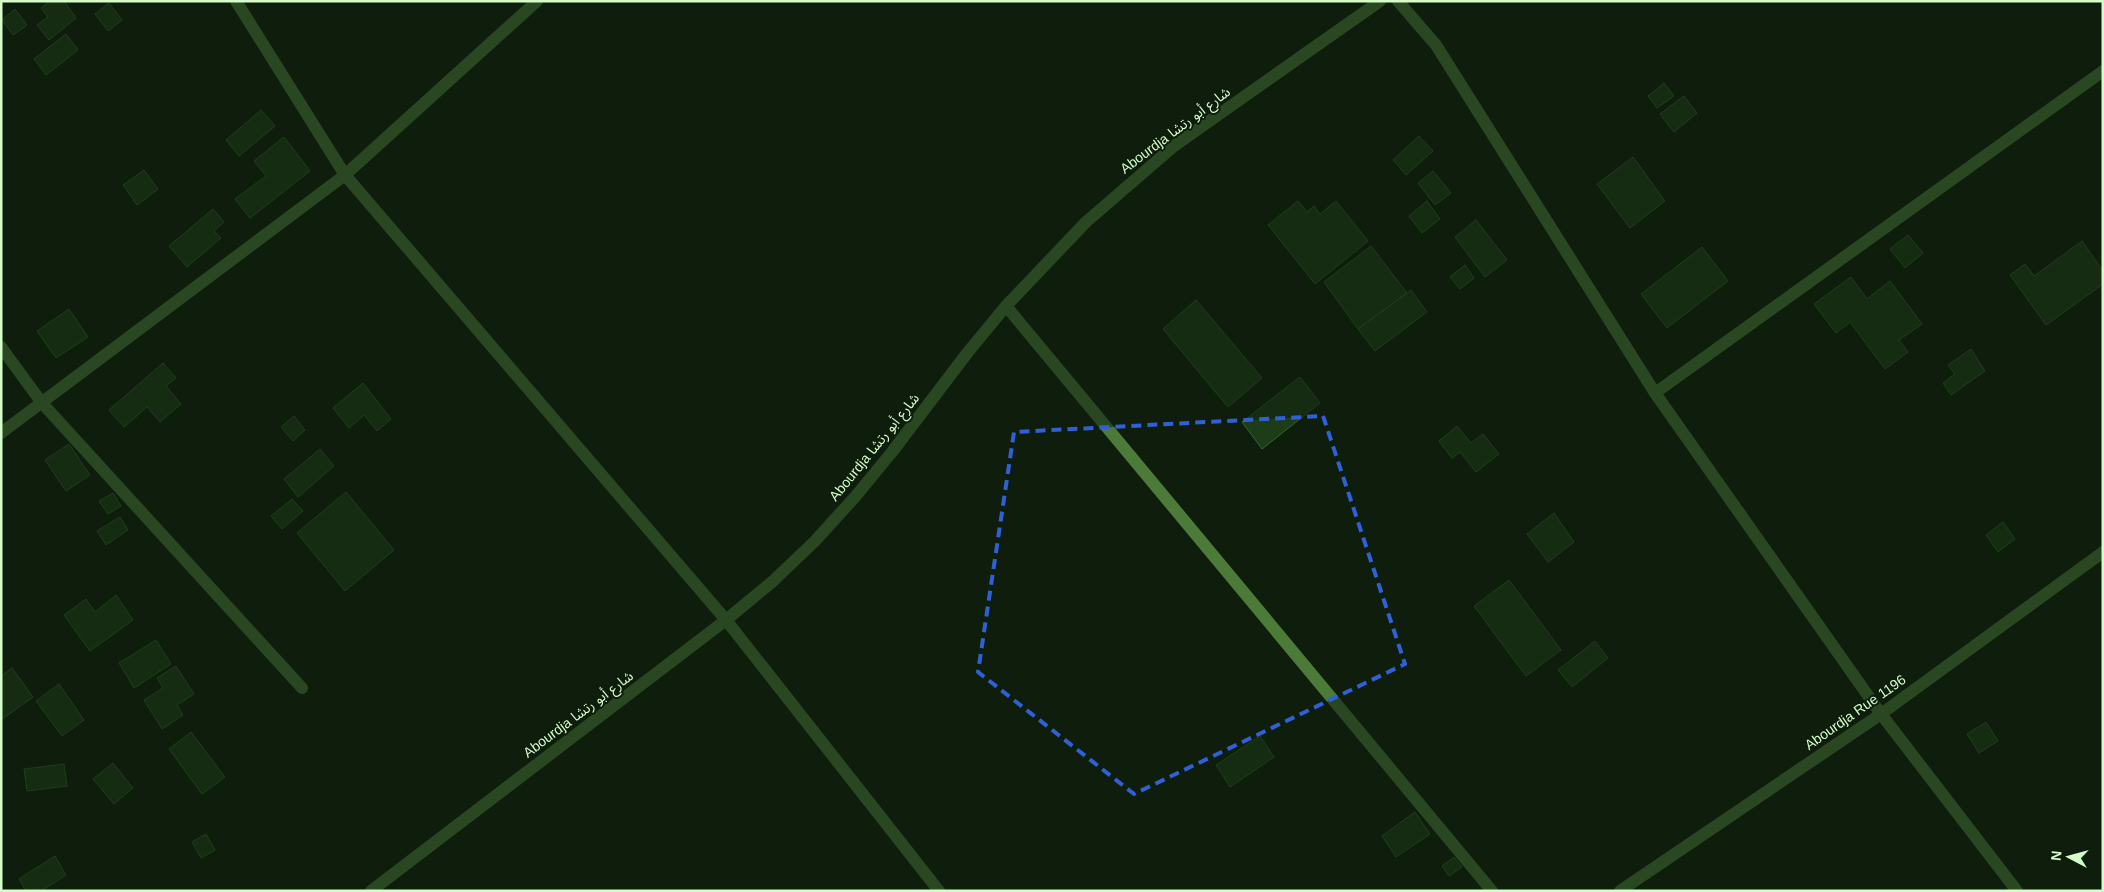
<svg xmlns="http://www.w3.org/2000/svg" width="2104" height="892" font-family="Arial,'Noto Sans Arabic',sans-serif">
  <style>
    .building { fill: #1d3d19; stroke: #33682c }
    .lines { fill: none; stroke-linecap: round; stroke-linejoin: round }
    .minor { stroke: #4b7a39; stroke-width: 12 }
    .marked { fill: none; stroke: #2f60d7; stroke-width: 4; stroke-dasharray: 10 6; stroke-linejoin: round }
    .labels { text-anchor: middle; stroke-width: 4; stroke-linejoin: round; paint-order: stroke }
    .street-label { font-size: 14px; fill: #d4fdca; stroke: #0e1d0c }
  </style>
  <rect width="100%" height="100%" fill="#0e1d0c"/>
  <path class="building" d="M50,1h14l12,17 -27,22 -12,-15 11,-8 -7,-9z
    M109,3l13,17 -14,11 -13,-17z
    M15,9l12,16 -14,10 -11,-15z
    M66,34l12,16 -32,25 -12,-16z
    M1664,83l10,13 -17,12 -9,-12z
    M1684,96l13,17 -23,19 -14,-18z
    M261,110l14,16 -36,30 -13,-16z
    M1419,136l14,15 -27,24 -13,-15z
    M284,137l26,34 -60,47 -15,-19 31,-23 -12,-15z
    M1633,157l32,44 -35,27 -33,-44z
    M144,170l14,19 -21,16 -14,-20z
    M1433,171l18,22 -16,12 -17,-22z
    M1298,201l9,11 7,-6 6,8 16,-13 32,40 -53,43 -47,-59z
    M1427,201l13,18 -18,14 -13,-17z
    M213,209l11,13 -10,9 7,7 -34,29 -18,-21z
    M1476,220l31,40 -22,17 -30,-40z
    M1908,235l15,18 -18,15 -15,-19z
    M2082,241l21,30v13l-57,41 -36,-50 15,-11 9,12z
    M1371,246l36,47 -49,36 -34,-47z
    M1702,247l26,34 -61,47 -26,-34z
    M1465,265l9,13 -14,11 -10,-12z
    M1851,277l16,22 23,-18 32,43 -23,16 9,12 -23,17 -35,-47 -14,11 -22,-29z
    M1411,290l16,22 -52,39 -17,-22z
    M1196,300l66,78 -34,29 -65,-78z
    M69,309l19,28 -32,21 -19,-27z
    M1971,349l14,22 -34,24 -8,-12 12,-9 -7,-9z
    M163,363l13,15 -10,8 15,18 -21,18 -13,-15 -23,20 -15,-17z
    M1300,377l20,26 -58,46 -20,-27z
    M363,383l28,36 -14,12 -13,-16 -15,13 -16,-20z
    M294,416l11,14 -12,11 -12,-14z
    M1457,426l14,17 12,-9 16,20 -23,18 -16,-20 -8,6 -13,-17z
    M69,444l21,31 -24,16 -21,-31z
    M320,449l14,17 -36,31 -14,-18z
    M346,492l48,58 -49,41 -48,-58z
    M113,493l8,13 -13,8 -9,-13z
    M292,499l11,12 -21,18 -11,-13z
    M1554,513l20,29 -26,20 -21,-28z
    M120,517l8,13 -22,15 -9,-14z
    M2003,522l12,17 -17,13 -12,-17z
    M1509,580l52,70 -35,26 -52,-70z
    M116,595l17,25 -43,31 -26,-36 22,-16 9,13z
    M156,640l15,24 -37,24 -15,-25z
    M1595,641l13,17 -36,29 -14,-17z
    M176,666l18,28 -17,11 6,10 -21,14 -18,-29 19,-12 -6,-10z
    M12,668l21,29 -32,23v-44z
    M59,684l25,36 -22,16 -26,-35z
    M1986,722l12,19 -19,12 -12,-19z
    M191,732l34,45 -23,17 -33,-45z
    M1260,736l14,21 -44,30 -14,-22z
    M113,763l20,25 -19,16 -21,-25z
    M64,764l3,22 -40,5 -3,-22z
    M1415,812l15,22 -34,23 -14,-21z
    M206,834l9,16 -14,8 -9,-16z
    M55,856l11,19 -25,16h-15l-7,-12z
    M1454,857l8,10 -13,9 -7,-10z"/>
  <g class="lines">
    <path class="minor" d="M236,1l109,174 381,445 213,271
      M1398,1l38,44 219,348 226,321 136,177
      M1006,306l486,585
      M1,347l41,56 260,285
      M1655,393l448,-322
      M1,433l344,-258 192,-174
      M371,891l355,-271 46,-38 43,-41 40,-44 37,-45 76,-100 38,-46 80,-84 88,-76 206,-145
      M1620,891l261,-177 222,-162"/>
  </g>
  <path d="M0 0H2104V892H0ZM1323,416l82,248 -271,130 -156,-122 36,-240z" fill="#0e1d0c" fill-opacity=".55" fill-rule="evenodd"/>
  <path class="marked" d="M1323,416l82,248 -271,130 -156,-122 36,-240z"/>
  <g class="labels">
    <g class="street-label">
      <text transform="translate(1175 130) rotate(-37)" y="5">Abourdja شارع أبو رتشا</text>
      <text transform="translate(874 447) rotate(-51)" y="5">Abourdja شارع أبو رتشا</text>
      <text transform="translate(1855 712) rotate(-35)" y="5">Abourdja Rue 1196</text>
      <text transform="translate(578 714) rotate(-37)" y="5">Abourdja شارع أبو رتشا</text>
    </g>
  </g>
  <rect width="2104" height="892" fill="none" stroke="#d4fdca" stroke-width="5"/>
  <g transform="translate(2069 857) rotate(276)" stroke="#0e1d0c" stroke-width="4" paint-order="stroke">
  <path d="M0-4L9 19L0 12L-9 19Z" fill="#d4fdca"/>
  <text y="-8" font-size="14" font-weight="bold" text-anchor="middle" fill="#d4fdca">N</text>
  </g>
</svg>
